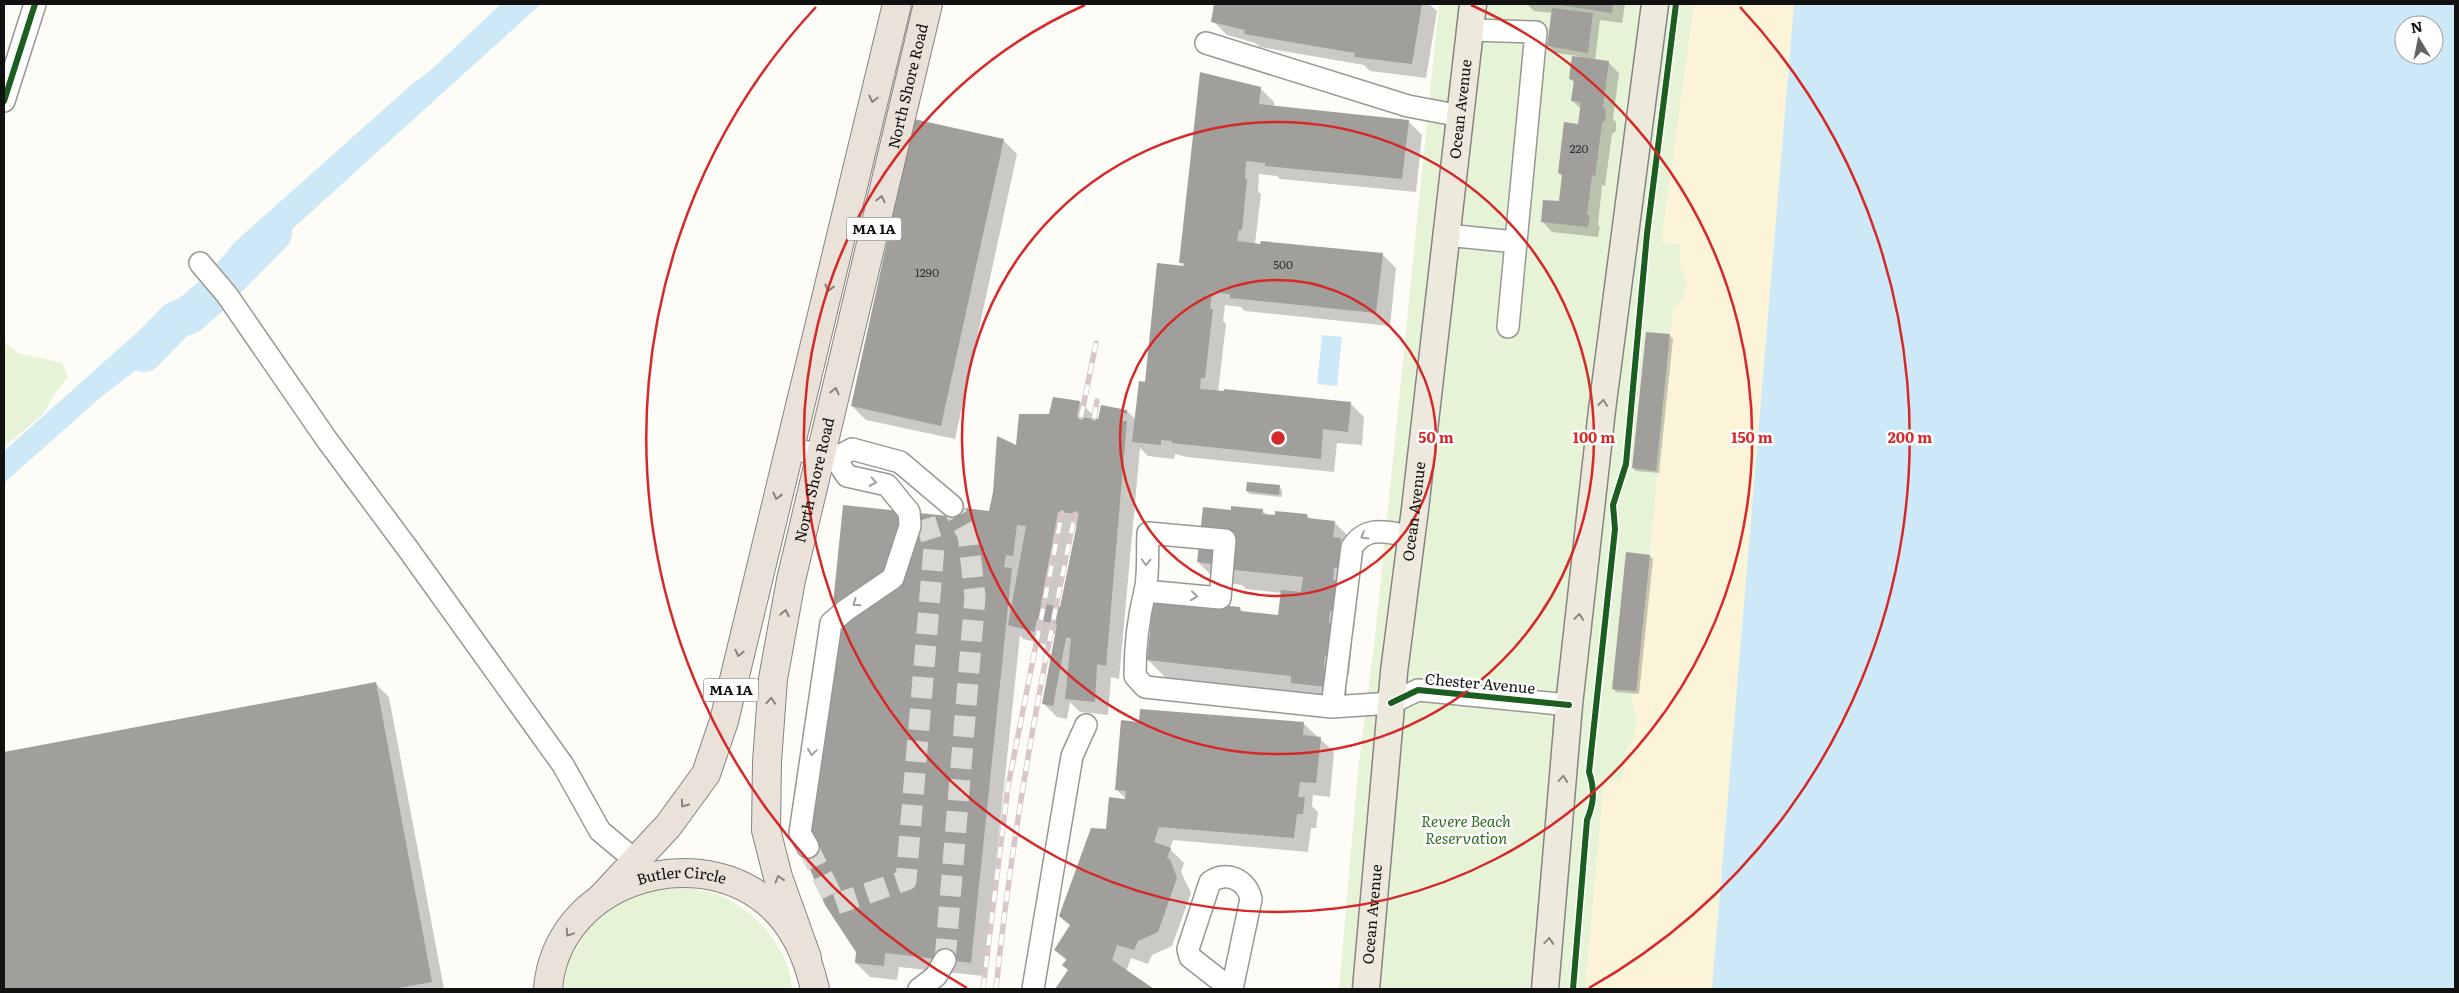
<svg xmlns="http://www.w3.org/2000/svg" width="2459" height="993" font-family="Literata,serif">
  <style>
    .green { fill: #e7f3d7 }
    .sand { fill: #fcf4d9 }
    .water { fill: #cde8f7; fill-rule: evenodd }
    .shadow { fill: #0003; fill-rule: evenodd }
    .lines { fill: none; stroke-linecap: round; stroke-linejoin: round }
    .river { stroke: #cde8f7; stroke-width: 38 }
    .building { fill: #a19f9c; fill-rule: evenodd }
    .minor-tunnel { stroke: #dad9d4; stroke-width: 21; stroke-dasharray: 21 11; stroke-linecap: butt }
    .minor-casing { stroke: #979795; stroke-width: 24 }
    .major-casing { stroke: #858482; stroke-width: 29 }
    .highway-casing { stroke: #858482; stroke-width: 30 }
    .minor { stroke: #fffffe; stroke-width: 21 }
    .major { stroke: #ede9dc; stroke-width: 26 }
    .highway { stroke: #eae1d8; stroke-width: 28 }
    .rail-casing { stroke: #d9c6c7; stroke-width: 5.5 }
    .rail { stroke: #fff; stroke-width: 4; stroke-dasharray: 11; stroke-linecap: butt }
    .cycleway-casing { stroke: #fff; stroke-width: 9 }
    .cycleway { stroke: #1b5e20; stroke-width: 6 }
    .oneway { stroke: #88837e }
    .oneway2 { stroke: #8a8881 }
    .oneway3 { stroke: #a0a09f }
    .ring { fill: none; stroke: #d62828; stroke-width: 2.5 }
    .labels { text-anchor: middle; stroke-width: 5; stroke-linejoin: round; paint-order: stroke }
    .number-label { font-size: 12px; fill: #353434 }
    .shield { fill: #fff; stroke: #585858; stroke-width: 1 }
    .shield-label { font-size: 14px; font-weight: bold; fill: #111 }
    .street-label { font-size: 15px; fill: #111; stroke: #fff }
    .park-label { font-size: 15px; font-style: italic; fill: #2f6b1f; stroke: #fff }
    .centre { fill: #d62828; stroke: #fff; stroke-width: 2.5 }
    .ring-label { font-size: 15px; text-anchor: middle; font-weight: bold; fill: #d62828; stroke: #fff; stroke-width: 5; stroke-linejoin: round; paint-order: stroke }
  </style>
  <rect width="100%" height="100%" fill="#fdfcf7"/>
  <path class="green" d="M1439,4h355l-82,985h-373l19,-218 17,-134z
    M4,342l14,11 44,10 6,14 -13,16 -12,21 -39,33z
    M686,888c12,2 27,4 38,9 33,16 67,54 68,92h-229l5,-26 18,-32 28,-25 35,-15z"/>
  <path class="sand" d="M1694,4h100l-82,985h-127l19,-209 18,2 3,-30 9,-15 3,-18 -5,-15 1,-13h4l33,-357 3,-24 10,-12 3,-11 -1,-11 -6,-12 2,-20 -20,-1z"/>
  <path class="water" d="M501,4h40l-262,237 -37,29c-11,-2 -12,-10 -14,-20l8,-9 175,-156 20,-15z
    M1794,4h661v985h-743zM2404,25h30v30h-30z
    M169,304l13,7 -2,12 -44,47 -35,27 -97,86v-32z
    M1322,335l20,2 -5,49 -20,-2z"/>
  <path class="shadow" d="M1216,4h213l8,7 -11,67 -56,-7 -6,-6 -104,-18 -5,-4 -28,-8 -14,-14z
    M1527,4h98l-3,19 -22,-3 -5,41 13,1 11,11 -6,46 3,3v9l-4,3 -7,52 -3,-1 -4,40 2,2 -2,10 -46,-5 -10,-11 18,-18 3,-26 -4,-4 20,-47 2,-17 -9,-9 3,-17 -5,-4 8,-23 -22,-3 -7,-7 4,-33 -19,-2z
    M1260,88l14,14v5l134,14 14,14 -6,57 -136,-13 -3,-3 -18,-2 -1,18 3,2 -6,50 127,10 14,14 -6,58 -145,-15 -4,-4 -16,-2 -2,16 3,3 -8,68 132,11 14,14 -2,28 -25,-2 -3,29 -147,-15 -12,-3 -1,5 -26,-3 -8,-8 -21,231 -8,-2 -3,38 -28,-3 -10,-10 -3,17 -10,-2 -14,-14 13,-69 -5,-1 -3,12 -25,-6 -3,-4 -36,341 -85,-9 -2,13 -27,-3 -14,-14 95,-446 39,-5 27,-65 33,-32 30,-13 14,14 -1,3 6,1 28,-9 9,9 49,-153 -5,-5zM1072,526h5l-16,82 -5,-1z
    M1003,140l14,14 -62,285 -89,-19 -14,-14z
    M1670,336l3,3 -14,134 -23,-2 -3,-3z
    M1279,486l3,4v7l-32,-3 -3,-3z
    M1262,510l5,5h40l5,5 22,2 20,20 -1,56 4,4 -3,28h-5v11l3,3 -3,31h-4l-1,12 3,3 -2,16 -177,-26 -20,-20 92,-52 4,5 35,4 3,-24 -36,-4 -4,-4 -24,-3 -20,-20 34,-50z
    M1650,556l3,3 -14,135 -23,-2 -3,-4z
    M375,683l14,14 55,292h-440v-236z
    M1140,723l164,1 30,28 -4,45 -17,-2 -1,11 6,6 -2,16h-5l-3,24 -135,-12 -3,9 14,14 -3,9 10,21 -19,53 -20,9 -4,9 -17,-6 -5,14 26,17h-96l13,-18 -2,-10 -12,-11 16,-24 -11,-10 67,-116 -11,-11z"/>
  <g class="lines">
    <path class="river" d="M144,353l32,-33 13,-5 21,-18 63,-64"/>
  </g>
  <path class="building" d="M1214,4h208l-10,60 -58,-7 1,-4 -111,-19 1,-4 -34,-8z
    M1554,4h59l-1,9z
    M1552,8l41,5 -5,40 -41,-7z
    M1572,56l37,5 -6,46 3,4 -1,9 -3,3 -7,53 -3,-1 -5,40h3l-2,12 -47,-5 2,-22 16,1 3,-27 -4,-1 6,-51 14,2 3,-22 -10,-1 3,-21 -5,-1z
    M1200,72l61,15 -2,17 150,16 -7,59 -137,-13v-3l-19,-2 -1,18h2l-5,51h-3l-2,11 23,3 1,-3 122,12 -7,60 -146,-15v-4l-18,-2 -2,17h3l-8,69h-4l-1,11 24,2v-2l127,13 -3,30 -25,-3 -2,30 -149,-16v-2l-11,-1v5l-29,-3 7,-61 6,1 12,-119 27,3v-3h-5z
    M914,119l90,20 -63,287 -90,-20z
    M1646,332l24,2 -14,137 -24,-3z
    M1053,397l27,4 -3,16 21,2 3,-14 26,5v4l-4,-1 -1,8h5l-21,245 -9,-2 -2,38 -30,-3 6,-61h-5l-13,68 -11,-2 15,-80 -20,-4 -3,12 -26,-7 18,-99 -9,-1 -4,31 -7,-1 -2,12 8,1 -41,395 -86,-10 -1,13 -29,-3 1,-11 -31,-47 -18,-43 36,-357 105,11 -6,-11 47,6 4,-19 4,-56 19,9 3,-31h30zM1058,512l21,2 -19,93 -19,-4z
    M1247,482l33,3 -1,10 -33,-4z
    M1231,506l32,3 -1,5 13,1v-4l32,3v4l28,3 -2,16 8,1 -3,30h-4l-1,12 4,1 -3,30h-4l-1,12h4l-4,33h-4l-1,12 4,1 -2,18 -35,-4v-7l-144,-16 6,-58 28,-1 59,6v4l38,4 3,-25 20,2 2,-15 -78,-8v-3l-28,-4 6,-55 28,3z
    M1626,552l24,3 -14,136 -24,-2z
    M376,682l56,300 -39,7h-389v-237z
    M1140,709l164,13 -1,13 18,2 -5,46 -16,-1 -2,15h7l-2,17h-6l-3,24 -135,-11 -5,15 17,6 -4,10 3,1 7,19 -19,54 -20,9 -4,9 -17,-5 -5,15 42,29h-99l13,-19 -6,-5 5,-6 -13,-9 16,-25 -11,-9 32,-88 15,1 3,-32 16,2 1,-8 -11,-1 6,-70 18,2z"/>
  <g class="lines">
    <path class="minor-tunnel" d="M808,847l28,57 70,-24 28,-332 -11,-35
      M945,960l30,-363 -7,-62 -16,-29"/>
    <g class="minor-casing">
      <path id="minor" d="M1471,30l65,2 -20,210
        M1206,43l202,63 53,10
        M4,101l31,-97
        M1446,235l70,7 -8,85
        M200,263l27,32 100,145 81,109 155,216 37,66 36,30
        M789,448l46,10 17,-9 48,13 52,44
        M1145,591l75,7 5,-58 -77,-7c-1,18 1,41 -3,58 -7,28 -10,56 -10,85l10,11 187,20 59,-4 27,-13 151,15
        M1332,707l20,-160c16,-23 35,-14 59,-11
        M808,847l-8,-14 31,-210 15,-13 47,-32 17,-52 -1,-14 -22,-27 -40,-9 -12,-18
        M919,989l17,-13 9,-16
        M1033,989l39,-233 14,-31
        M1231,989l-41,-32 -2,-8 22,-67c17,-12 37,-2 41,17l-19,90"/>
    </g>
    <g class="major-casing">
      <g id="major">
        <path id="s1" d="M1366,989l28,-317 21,-163 58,-505"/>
        <path d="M1545,989l24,-284 33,-295 53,-406"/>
      </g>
    </g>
    <g class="highway-casing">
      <g id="highway">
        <path d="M602,897l66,-71 38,-52 18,-53 173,-717"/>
        <path id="s2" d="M807,958l-29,-81 -12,-47 1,-68 6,-83 18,-99 137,-576"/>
        <path id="s3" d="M548,989c8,-104 140,-150 218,-88 28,23 41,54 49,88"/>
      </g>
    </g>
    <use href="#minor" class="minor"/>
    <use href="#major" class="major"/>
    <use href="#highway" class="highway"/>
    <g class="rail-casing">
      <path id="rail" d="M1081,417l15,-74
        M1094,418l3,-17
        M983,989l25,-203 54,-273
        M996,989c16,-159 46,-318 79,-475"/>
    </g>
    <use href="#rail" class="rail"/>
    <g class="cycleway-casing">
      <path id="cycleway" d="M4,101l31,-97
        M1391,703l27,-13 151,15
        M1573,989l14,-169c7,-17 8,-30 2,-48l26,-243 -2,-24 13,-41 21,-230 29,-230"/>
    </g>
    <use href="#cycleway" class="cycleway"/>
  </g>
  <defs><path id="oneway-chevron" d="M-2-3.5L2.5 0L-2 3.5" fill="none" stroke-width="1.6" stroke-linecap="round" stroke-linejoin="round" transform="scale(1.25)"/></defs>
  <g class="oneway">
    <use href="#oneway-chevron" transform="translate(873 99) rotate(103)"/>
    <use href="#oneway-chevron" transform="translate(881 199) rotate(-77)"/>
    <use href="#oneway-chevron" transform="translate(829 288) rotate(104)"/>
    <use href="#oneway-chevron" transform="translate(835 391) rotate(-77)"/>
    <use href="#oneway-chevron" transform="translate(777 496) rotate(104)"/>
    <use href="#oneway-chevron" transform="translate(785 613) rotate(-79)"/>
    <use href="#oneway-chevron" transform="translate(739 653) rotate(103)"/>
    <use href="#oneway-chevron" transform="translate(771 701) rotate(-86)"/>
    <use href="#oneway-chevron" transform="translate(684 804) rotate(126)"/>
    <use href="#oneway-chevron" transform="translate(779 879) rotate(-107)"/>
    <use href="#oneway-chevron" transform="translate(569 933) rotate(124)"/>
  </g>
  <g class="oneway2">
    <use href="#oneway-chevron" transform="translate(1603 403) rotate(-84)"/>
    <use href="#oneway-chevron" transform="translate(1579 617) rotate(-84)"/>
    <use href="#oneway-chevron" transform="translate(1563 779) rotate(-85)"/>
    <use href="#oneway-chevron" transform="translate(1549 941) rotate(-85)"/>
  </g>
  <g class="oneway3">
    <use href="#oneway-chevron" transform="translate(873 482) rotate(12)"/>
    <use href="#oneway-chevron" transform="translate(1364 536) rotate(149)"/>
    <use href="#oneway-chevron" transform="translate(1146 562) rotate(93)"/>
    <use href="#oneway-chevron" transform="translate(1194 596) rotate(6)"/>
    <use href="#oneway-chevron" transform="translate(856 603) rotate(146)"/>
    <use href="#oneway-chevron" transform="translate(812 752) rotate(98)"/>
  </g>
  <g class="ring">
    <circle cx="1278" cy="438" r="158"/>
    <circle cx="1278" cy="438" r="316"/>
    <path d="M1471 5A474 474 0 1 1 1085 5"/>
    <path d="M967 988A632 632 0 0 1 816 7M1740 7A632 632 0 0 1 1589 988"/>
  </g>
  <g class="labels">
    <g class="number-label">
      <text x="1579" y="153">220</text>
      <text x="1283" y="269">500</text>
      <text x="927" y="277">1290</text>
    </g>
    <g class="shield">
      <rect x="846.5" y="217.5" width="55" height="23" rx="4"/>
      <rect x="703.5" y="678.5" width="55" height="23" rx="4"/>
    </g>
    <g class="shield-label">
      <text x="874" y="234">MA 1A</text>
      <text x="731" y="695">MA 1A</text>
    </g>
    <g class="street-label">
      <text dy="5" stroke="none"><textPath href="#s2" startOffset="894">North Shore Road</textPath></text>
      <text dy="5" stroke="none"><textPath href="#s1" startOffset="885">Ocean Avenue</textPath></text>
      <text dy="5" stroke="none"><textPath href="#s2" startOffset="489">North Shore Road</textPath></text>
      <text dy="5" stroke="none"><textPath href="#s1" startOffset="480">Ocean Avenue</textPath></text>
      <text transform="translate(1480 684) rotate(5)" y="5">Chester Avenue</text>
      <text dy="5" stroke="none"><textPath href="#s3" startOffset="194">Butler Circle</textPath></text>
      <text dy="5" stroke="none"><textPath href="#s1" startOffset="75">Ocean Avenue</textPath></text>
    </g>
    <g class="park-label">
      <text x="1466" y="827">Revere Beach<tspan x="1466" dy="17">Reservation</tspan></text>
    </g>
  </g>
  <circle cx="1278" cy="438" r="8" class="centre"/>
  <g class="ring-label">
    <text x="1436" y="443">50 m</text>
    <text x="1594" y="443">100 m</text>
    <text x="1752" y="443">150 m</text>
    <text x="1910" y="443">200 m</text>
  </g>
  <rect width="2459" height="993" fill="none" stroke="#111111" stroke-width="10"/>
  <g transform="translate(2419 40) rotate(350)"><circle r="24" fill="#ffffff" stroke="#a0a0a0"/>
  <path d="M0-4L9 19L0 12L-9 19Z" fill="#646362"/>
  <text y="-8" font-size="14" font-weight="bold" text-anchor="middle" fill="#111111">N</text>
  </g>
</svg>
